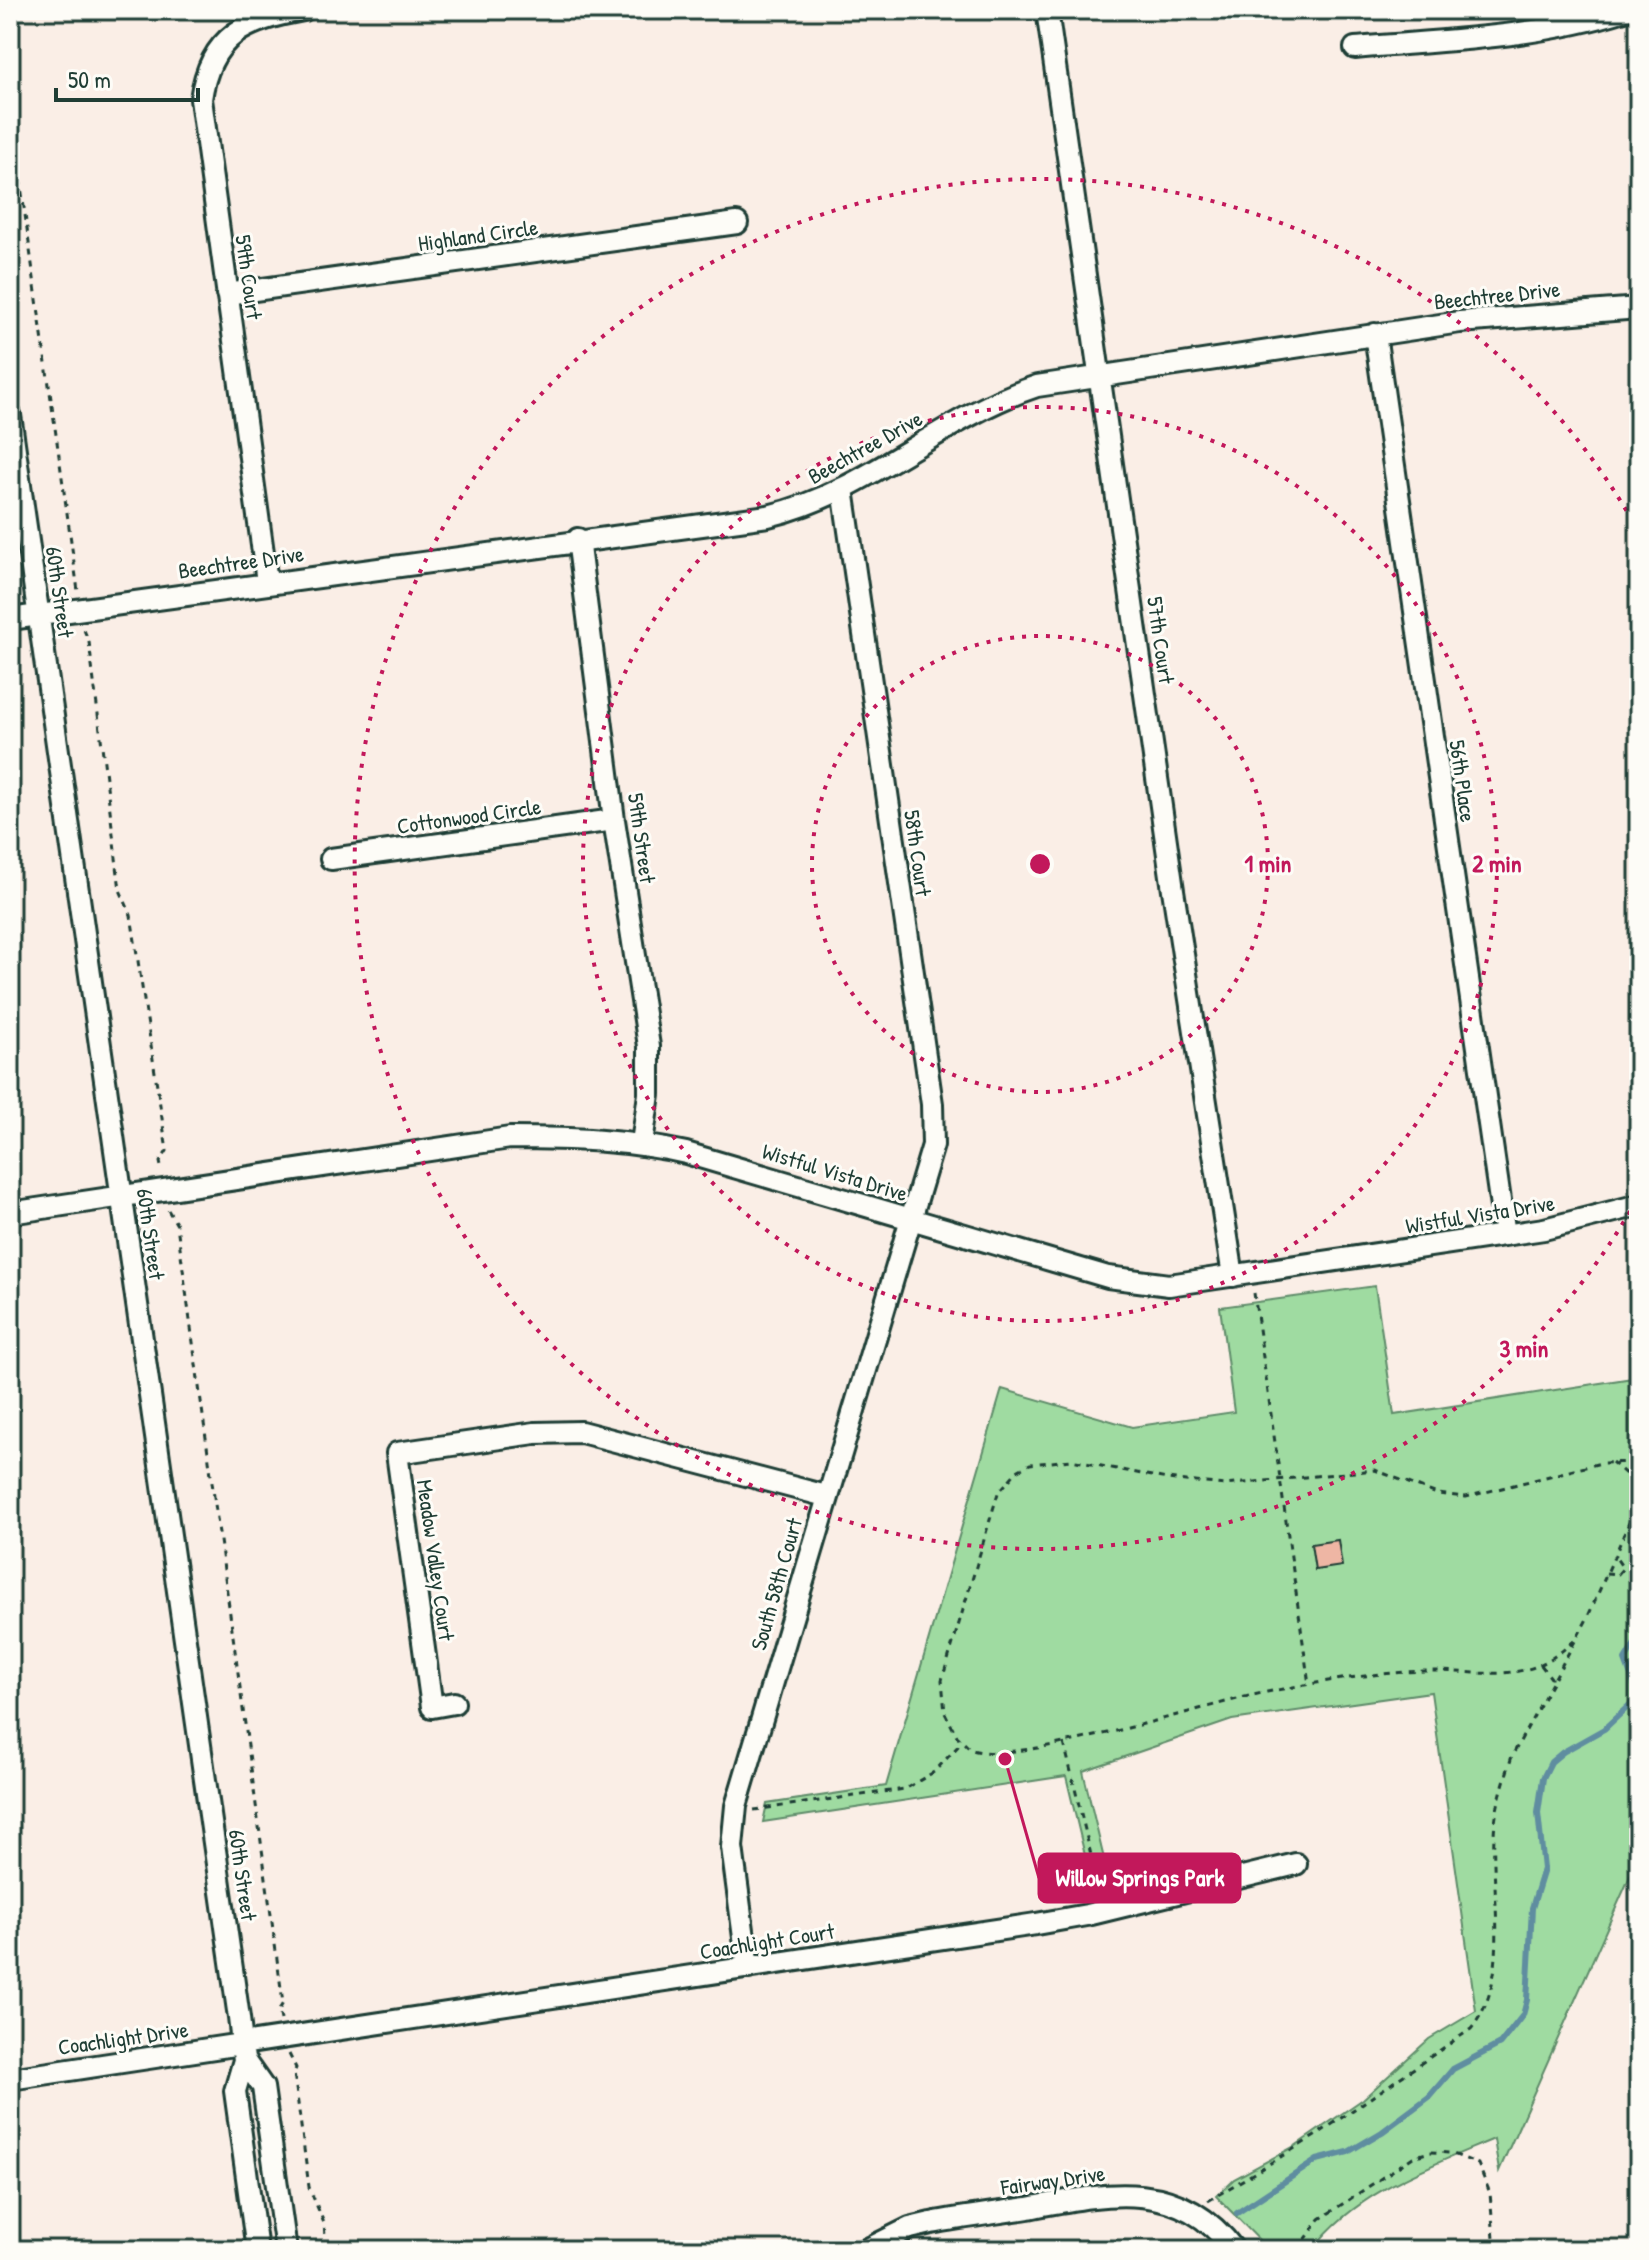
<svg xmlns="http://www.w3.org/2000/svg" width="1649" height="2260" font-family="'Patrick Hand',sans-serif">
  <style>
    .green { fill: #9fdba1; stroke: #5f8c6a; stroke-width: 2 }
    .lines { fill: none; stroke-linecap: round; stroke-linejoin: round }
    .stream { stroke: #5f8da0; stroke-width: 6 }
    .building { fill: #eeb6a4; stroke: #1f3d34; stroke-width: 2 }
    .minor-casing { stroke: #1f3d34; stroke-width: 26 }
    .path { stroke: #1f3d34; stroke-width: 3; stroke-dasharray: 6 6; stroke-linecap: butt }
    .minor { stroke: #fdfcf7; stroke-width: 20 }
    .ring { fill: none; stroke: #c2185b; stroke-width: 4; stroke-dasharray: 4 8 }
    .labels { text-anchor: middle; stroke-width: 6; stroke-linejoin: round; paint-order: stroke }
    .street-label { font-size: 22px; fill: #1f3d34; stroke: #fdfcf7 }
    .centre { fill: #c2185b; stroke: #fdfcf7; stroke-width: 4 }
    .ring-label { font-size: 24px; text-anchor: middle; font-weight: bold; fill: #c2185b; stroke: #fdfcf7; stroke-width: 6; stroke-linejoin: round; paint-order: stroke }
    .leader { fill: none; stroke: #c2185b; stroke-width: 3 }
    .callout-dot { fill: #c2185b; stroke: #fdfcf7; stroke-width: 3 }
    .callout { fill: #c2185b; stroke: #c2185b; stroke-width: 3 }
    .callout-label { font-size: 24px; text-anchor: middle; font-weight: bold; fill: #fff }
  </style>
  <rect width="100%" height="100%" fill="#faeee6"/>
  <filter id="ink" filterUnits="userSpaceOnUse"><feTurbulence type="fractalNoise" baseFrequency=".0125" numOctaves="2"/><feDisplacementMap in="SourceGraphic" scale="16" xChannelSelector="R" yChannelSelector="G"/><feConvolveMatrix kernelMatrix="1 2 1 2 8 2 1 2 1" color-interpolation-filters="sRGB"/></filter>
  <g filter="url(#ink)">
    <path class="green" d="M1375,1286l19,129 245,-38v479l-140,315 -5,-32c-66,28 -138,53 -182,111h-43l-53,-54 18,-17 61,-33 68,-47 66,-60 47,-28 -45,-319 -199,28 -149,51 27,113 -17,5 -27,-113 -303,46 4,-18 119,-18 116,-397 130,38 102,-15 -14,-105z"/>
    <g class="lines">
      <path class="stream" d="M1237,2213l80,-53 31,-8 34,-20 47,-35 24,-28 47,-25 23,-29 4,-15 5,-92 12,-39 -6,-56 5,-35 8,-16 12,-10 41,-23 30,-28 3,-9 -12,-32 14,-23
        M1179,2250l14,-7"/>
    </g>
    <path class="building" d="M1338,1540l4,26 -27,4 -4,-26z"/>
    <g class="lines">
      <g class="minor-casing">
        <path id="minor" d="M1047,10l126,880 60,386
          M1355,48c90,-8 183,-10 270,-38
          M227,294l510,-71
          M1375,334l130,901
          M10,415l229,1603 5,42 -9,31 22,159
          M578,539l36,281 35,226v48l-7,49
          M267,582l-66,-483c9,-64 45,-79 103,-89
          M10,619l758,-103c99,-23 173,-99 269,-130l423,-64 179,-14
          M331,859l283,-39
          M10,1213l500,-75c60,0 118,2 176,15l422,124 61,8 375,-56 95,-24
          M454,1703l-22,4 -35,-254 138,-20 46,-1 245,64
          M748,1968l-16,-121 4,-41 197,-661 -1,-41 -89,-615
          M244,2060l19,27 23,163
          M10,2079l1026,-155 51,-9 209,-51
          M866,2250l44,-22 21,-5c32,-6 65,-10 97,-15 79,-15 151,-31 206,42"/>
      </g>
      <path class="path" d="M10,108l68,483
        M84,630l5,12 31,248 11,25 36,236 -7,11 2,9
        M168,1210l9,15 106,778 -4,7 2,10
        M1254,1293l55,392
        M1612,1462l16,14 8,25
        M1606,1573l12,1 5,-6 -9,-13
        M1574,1641c-14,12 -28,23 -46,28 -33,9 -70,1 -104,2 -52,2 -106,11 -157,21 -57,11 -255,76 -297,57l-13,-13 -12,-23 -3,-33 56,-187 19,-22 13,-7 41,-4 96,19 58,6 150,-15 62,24 29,3 135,-34 38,-1
        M1541,1665l10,13v7
        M1064,1743l35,145
        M754,1810l151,-21 29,-17 28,-30
        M289,2054l7,14 -2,5 15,114 15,36 2,27
        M1208,2201l107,-65 156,-107c41,-50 20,-133 23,-194 1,-27 10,-53 18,-79l74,-135 53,-121
        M1298,2250l22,-31 93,-62 17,-5 21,1 27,11 12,29 5,57"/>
      <use href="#minor" class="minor"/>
    </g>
  </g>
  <g class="ring">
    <circle cx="1040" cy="864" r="228"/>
    <circle cx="1040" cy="864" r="457"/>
    <path d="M1636 1201A685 685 0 1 1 1636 527"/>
  </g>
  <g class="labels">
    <g class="street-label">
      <text transform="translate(478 235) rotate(-8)" y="8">Highland Circle</text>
      <text transform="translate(249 277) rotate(82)" y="8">59th Court</text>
      <text transform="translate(1497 295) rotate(-6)" y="8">Beechtree Drive</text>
      <text transform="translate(865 447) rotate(-29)" y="8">Beechtree Drive</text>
      <text transform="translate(241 562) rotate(-8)" y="8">Beechtree Drive</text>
      <text transform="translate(60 592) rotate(82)" y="8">60th Street</text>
      <text transform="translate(1161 640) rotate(82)" y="8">57th Court</text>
      <text transform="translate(1463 781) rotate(82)" y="8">56th Place</text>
      <text transform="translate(469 816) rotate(-8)" y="8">Cottonwood Circle</text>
      <text transform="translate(642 838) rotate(82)" y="8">59th Street</text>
      <text transform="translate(918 853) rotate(82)" y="8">58th Court</text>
      <text transform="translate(835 1172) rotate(17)" y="8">Wistful Vista Drive</text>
      <text transform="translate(1480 1214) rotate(-9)" y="8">Wistful Vista Drive</text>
      <text transform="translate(151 1234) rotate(82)" y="8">60th Street</text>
      <text transform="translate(436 1560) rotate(82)" y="8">Meadow Valley Court</text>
      <text transform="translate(776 1584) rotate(-74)" y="8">South 58th Court</text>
      <text transform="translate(243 1875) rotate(82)" y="8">60th Street</text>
      <text transform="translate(767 1941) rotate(-9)" y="8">Coachlight Court</text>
      <text transform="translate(123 2038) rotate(-8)" y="8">Coachlight Drive</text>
      <text transform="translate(1053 2180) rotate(-8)" y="8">Fairway Drive</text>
    </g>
  </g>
  <circle cx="1040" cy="864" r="12" class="centre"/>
  <g class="ring-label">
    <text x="1268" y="872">1 min</text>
    <text x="1497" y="872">2 min</text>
    <text x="1524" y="1357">3 min</text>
  </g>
  <path class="leader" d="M1005 1759L1039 1878"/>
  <circle class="callout-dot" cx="1005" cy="1759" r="8"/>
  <rect class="callout" x="1039" y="1854" width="201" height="48" rx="8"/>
  <g class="callout-label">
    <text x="1140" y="1886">Willow Springs Park</text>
  </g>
  <rect width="1649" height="2260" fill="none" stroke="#fdfcf7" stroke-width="40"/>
  <rect x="20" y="20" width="1609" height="2220" fill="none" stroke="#1f3d34" stroke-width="3" filter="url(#ink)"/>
  <path d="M56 88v12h142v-12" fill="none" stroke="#1f3d34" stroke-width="4"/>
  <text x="68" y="88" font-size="24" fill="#1f3d34" stroke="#fdfcf7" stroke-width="6" paint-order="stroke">50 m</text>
</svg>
